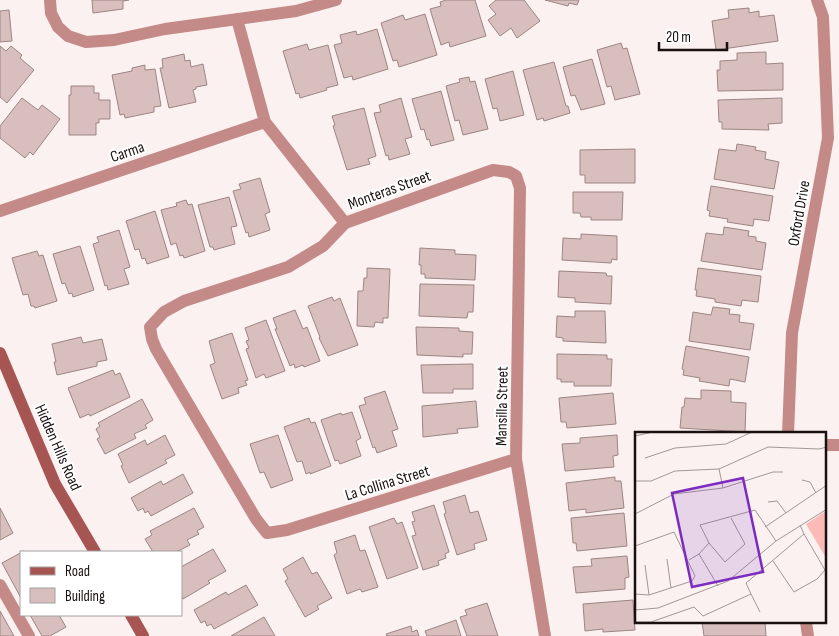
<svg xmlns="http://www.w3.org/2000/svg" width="839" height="636" font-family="'Sofia Sans Condensed',sans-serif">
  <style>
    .building { fill: #d8bfbd; stroke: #9c8583 }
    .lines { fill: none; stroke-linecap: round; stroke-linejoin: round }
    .street { stroke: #c48a87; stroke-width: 12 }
    .secondary { stroke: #a75553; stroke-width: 12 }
    .labels { text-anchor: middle; stroke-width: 4; stroke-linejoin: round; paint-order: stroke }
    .street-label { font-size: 16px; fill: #191110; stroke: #fff }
    .inset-road { fill: none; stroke: #a19797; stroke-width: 1 }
    .view { fill: #7b2cbf; fill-opacity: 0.15; stroke: #7b2cbf; stroke-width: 2.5 }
    .inset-edge { fill: none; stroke: #191110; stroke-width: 2.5 }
  </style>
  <rect width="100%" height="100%" fill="#fcf1f1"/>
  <path class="building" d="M92,0h37l-6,1v8l-30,4z
    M446,0h29l11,36 -36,11 -1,-5 -8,3 -11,-36 11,-3 -1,-4z
    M496,0h28l16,21 -23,17 -6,-10 -11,8 -12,-16 8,-6 -7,-8z
    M545,0h34l-2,5 -8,-2 -1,3z
    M749,8v5l10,-2v6l15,-2 4,26 -62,9 -4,-29 17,-3 -1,-8z
    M9,10l3,31 -12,1v-31z
    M425,14l12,41 -38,12 -2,-7 -4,1 -12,-38 22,-8 2,5z
    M377,29l11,40 -35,11 -1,-4 -8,2 -10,-33 8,-2 -2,-8 16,-4 1,4z
    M621,43l2,6 4,-1 13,46 -25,6 -4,-14 -4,1 -10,-37z
    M307,44l2,6 19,-5 10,40 -12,3 1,2 -27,8 -1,-5 -3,1 -13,-43z
    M0,46l6,5 5,-5 11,9 -2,3 14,12 -27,33 -7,-6z
    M766,52v12l17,-1v27l-65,1 -1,-21h3v-9l17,-1v-7z
    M184,54l1,7 5,-1 1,7 12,-3 4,21 -11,2v2l-3,1 3,12 -27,6 -9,-40h3l-1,-9z
    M592,59l13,45 -24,6 -6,-15 -4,1 -8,-29z
    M554,62l12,44h2l2,7 -26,8 -1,-3 -6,2 -14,-50z
    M145,65v5l10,-1 6,37 -7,1v5l-29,6 -1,-4 -4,1 -8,-40 20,-4v-3z
    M513,71l11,44 -24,6 -3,-13 -4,1 -8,-30z
    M469,77l1,5 5,-1 13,48 -25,6 -4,-15 -4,1 -9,-35 14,-4 -1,-3z
    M71,86h23v7h5v7h11v19h-11v4h-3v12h-27v-40h2z
    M441,91l13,49 -23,6 -2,-7 -2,1 -3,-11 -3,1 -9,-31z
    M22,98l16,12 4,-5 18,14 -27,36 -3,-3 -5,6 -25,-20v-12z
    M401,98l11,39 -7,2 5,15 -21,6 -1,-5 -2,1 -12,-43 7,-1 -2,-7z
    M782,98v25l-14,1 1,6 -47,-1v-7h-3l-1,-22z
    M364,108l12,48 -8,3 2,5 -23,6 -14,-44 2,-1 -3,-9z
    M737,144l19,3 -1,3 11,2 -1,7 14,3 -5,27 -60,-10 5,-30 17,2z
    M635,149v34h-50v-8h-5v-25z
    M260,178l10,34 -5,2 5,16 -21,7 -1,-5 -2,1 -13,-42 8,-2 -2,-5z
    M711,186l62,10 -4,25 -15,-2 -1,7 -26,-4 1,-3 -19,-3 1,-5 -3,-1z
    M573,192h50l-1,28h-31v-3h-10l-1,-4h-7z
    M229,197l8,29 -6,1 4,17 -21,6 -1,-3h-3l-12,-42z
    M186,200l2,5 4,-1 13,47 -21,7 -1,-3 -3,1 -4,-13 -5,2 -10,-35 16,-4 -1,-3z
    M155,211l14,46 -22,7 -2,-6 -3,1 -3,-10 -4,1 -9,-29z
    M724,227l25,4 -1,5 8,1v4l10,2 -4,27 -61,-9 5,-28 17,2z
    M119,230l11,37 -6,2 5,15 -21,6 -1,-5 -2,1 -12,-42 6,-2 -2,-5z
    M581,234l36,2v24l-5,-1 -1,4 -49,-3 1,-22 18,1z
    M80,246l14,44 -21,7 -1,-4 -3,1 -4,-11 -3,1 -9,-30z
    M420,248l35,2v4l21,1 -1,25 -50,-2v-4h-4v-9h-2z
    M37,251l2,5 4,-1 14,46 -22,7 -1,-2h-3l-3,-12 -5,1 -11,-37z
    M367,268l23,1 -2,49h-5v5l-8,-1 -1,5 -17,-1 1,-35h5l1,-13h3z
    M698,268l63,8 -3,26 -16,-2 -1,6 -26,-4v-3l-19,-3 1,-6h-2z
    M559,271l47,2 1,3h5l-1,28 -36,-2v-4l-17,-1z
    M420,284l54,1 -1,27h-5l-1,6 -48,-2z
    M332,297l2,4 6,-3 18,47 -30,11 -9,-18 1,-1 -12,-31z
    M713,307l17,2 -1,5 11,1 -1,7 15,2 -4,26 -61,-9 4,-29 18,3z
    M295,310l8,19 4,-2 13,34 -16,6 -1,-2 -8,3 -1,-4 -4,2 -15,-37h2l-4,-11z
    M575,311h30l1,32 -43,-2v-3l-7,-1 1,-21 18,1z
    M266,320l19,51 -19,7 -2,-4 -8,4 -10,-29 3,-1 -3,-7 3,-1 -4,-12z
    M416,327l43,1v3l14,1 -1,22h-9v3l-46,-2z
    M232,333l16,47 -3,1 2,4 -9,3 1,5 -17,6 -12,-34 5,-2 -6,-22z
    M81,337l2,6 19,-4 5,21 -10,2v4l-40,9 -3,-13h2l-4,-18z
    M686,346l63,11 -4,25 -15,-3 -1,7 -30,-5 1,-3 -17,-3 1,-5 -2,-1z
    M557,354l50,1v4h5l-1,27h-37v-4h-13v-3h-4z
    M473,364v25h-20v4h-30l-2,-28z
    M113,370l2,5 5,-2 10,24 -40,19 -1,-2 -9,4 -12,-30z
    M701,390l30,1v11l15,1 -1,29 -65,-4 2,-21h2l1,-9 16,1z
    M385,391l13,38 -6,2 5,15 -20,7 -2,-6 -2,1 -14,-42 7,-2 -2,-6z
    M613,393l3,31 -49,4 -1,-6h-5l-2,-24z
    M142,399l11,21 -8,5 2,3 -13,6 2,4 -31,16 -8,-15 3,-2 -4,-8 4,-3 -2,-3z
    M476,401l2,26 -21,2 1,4 -35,4 -1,-31z
    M352,412l9,26 -5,3 5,15 -21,8 -2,-4 -3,1 -14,-41 20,-7 1,2z
    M309,418l2,5 4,-1 16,44 -21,8v-2l-4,2 -4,-13 -5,1 -13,-35z
    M165,435l10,20 -10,5 2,3 -38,20 -8,-17 2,-1 -5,-11 27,-14 2,5z
    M278,435l15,45 -22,8 -7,-16 -4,1 -10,-29z
    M617,435l1,20 -5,1 1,11 -49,4 -3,-27 18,-1v-5z
    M183,474l10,19 -42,23 -3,-5 -3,2 -2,-5 -5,3 -7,-13 30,-17 2,4z
    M615,477v4h6l3,27 -38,5v-4l-17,2 -3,-28z
    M465,495l5,18 8,-2 9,29 -13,4 1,5 -18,6 -13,-41 2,-1 -3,-11z
    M434,505l15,47 -4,2 1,4 -8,3 1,4 -16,5 -11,-34 4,-1 -4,-13 3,-1 -3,-9z
    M0,508l13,25 -13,7z
    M194,508l10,19 -7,4 2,3 -12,6 3,5 -14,7h-23l-8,-13 7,-4 -2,-4z
    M624,513l3,33 -50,5 -1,-8h-3l-2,-25z
    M394,518l3,6 5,-2 16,46 -31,11 -18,-52z
    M355,535l5,16 5,-1 13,37 -16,5 -2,-3 -13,5 -13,-39 3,-2 -3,-11z
    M213,549l13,22 -18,10 2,2 -27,16 -2,-4v-28z
    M24,551l1,1h-4v46l-19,-35z
    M627,556l2,21 -4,1v11l-49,4 -3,-26 19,-1 -1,-7z
    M303,557l9,17 5,-2 15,26 -15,8 2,3 -14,8 -20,-36 3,-2 -5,-10z
    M246,585l12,20 -44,24 -3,-5 -4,2 -2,-5 -4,2 -7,-13 32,-18 2,3z
    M633,600l2,30 -32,2v-3l-18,2 -2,-27z
    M487,603l11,33h-31l-7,-19 7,-2 -2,-5z
    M0,611l14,25h-14z
    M30,615h29l7,12 -16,9h-8z
    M264,617l11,19h-44z
    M456,620l5,16h-34l-2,-5z
    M702,622h63l1,14h-62z
    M411,626l1,6 5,-2 2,6h-32l-1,-2z"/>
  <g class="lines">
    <path class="street" d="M50,0l1,13 7,14 10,9 18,6 28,-2 51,-11 131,-18 40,-11
      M237,19l28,103 80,101
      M0,211l265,-89
      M788,434l4,-101 36,-195 -5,-121 -6,-17
      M825,445h14
      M516,459l-229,71 -20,3 -11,-14 -100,-170 -4,-10 -2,-12 14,-15 20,-11 104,-34 35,-21 22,-23 148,-53 16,2 7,4 4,12 -4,271 29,177
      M0,585l29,51
      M806,622l2,14"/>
    <path class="secondary" d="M0,353l55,131 40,68
      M131,615l12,21"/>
  </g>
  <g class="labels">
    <g class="street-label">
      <text transform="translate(127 151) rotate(-19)" y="6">Carma</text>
      <text transform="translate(389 189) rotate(-20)" y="6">Monteras Street</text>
      <text transform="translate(798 213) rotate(-80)" y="6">Oxford Drive</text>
      <text transform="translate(501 406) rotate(-89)" y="6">Mansilla Street</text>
      <text transform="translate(59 447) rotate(66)" y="6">Hidden Hills Road</text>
      <text transform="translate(387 482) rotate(-17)" y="6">La Collina Street</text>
    </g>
  </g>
  <g transform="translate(635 432)">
    <rect width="191" height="191" fill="#fcf1f1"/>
    <path d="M191,79v47l-20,-34z" fill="#fcbab6"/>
    <path class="inset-road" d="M0,4l18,-4M10,26l30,-10 51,-4 26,-12M84,37l4,19M167,48l8,2 6,11M0,49h16l24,-10 44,-2 49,-22 51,2 8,-2M133,70l9,-1 9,12M0,82l39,-20 49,-6 50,-16h10M96,86l14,26 -20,18 -16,-19 -9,-18 55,-15 21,31M130,95l62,-42M0,114l39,-14 21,44 -3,5 -43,14 -14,-1M64,122l19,32M32,127l4,29M54,128l10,-6 10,-11M138,129l21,31 23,-13 8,-9 -21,-36M10,133l4,30M116,162l9,18M0,178l23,-2 70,-27 48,-40 51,-32M0,190h16l43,-15 9,9 48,-22 -5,-11 58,-49 -4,-9"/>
    <path class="view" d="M108,46l20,94 -71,15 -20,-94z"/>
    <rect width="191" height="191" class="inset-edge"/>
  </g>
  <rect x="20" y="551" width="162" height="65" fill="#ffffff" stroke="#a3a09f"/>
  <rect x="30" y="567" width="25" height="8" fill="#a75553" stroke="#a3a09f"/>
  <text x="65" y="576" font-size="15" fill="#191110">Road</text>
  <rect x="30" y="588" width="25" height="15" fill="#d8bfbd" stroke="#a3a09f"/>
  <text x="65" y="601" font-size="15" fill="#191110">Building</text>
  <path d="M659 42v8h68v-8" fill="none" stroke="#191110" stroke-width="2.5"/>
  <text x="666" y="42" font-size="15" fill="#191110" stroke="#ffffff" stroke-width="4" paint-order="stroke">20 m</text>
</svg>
